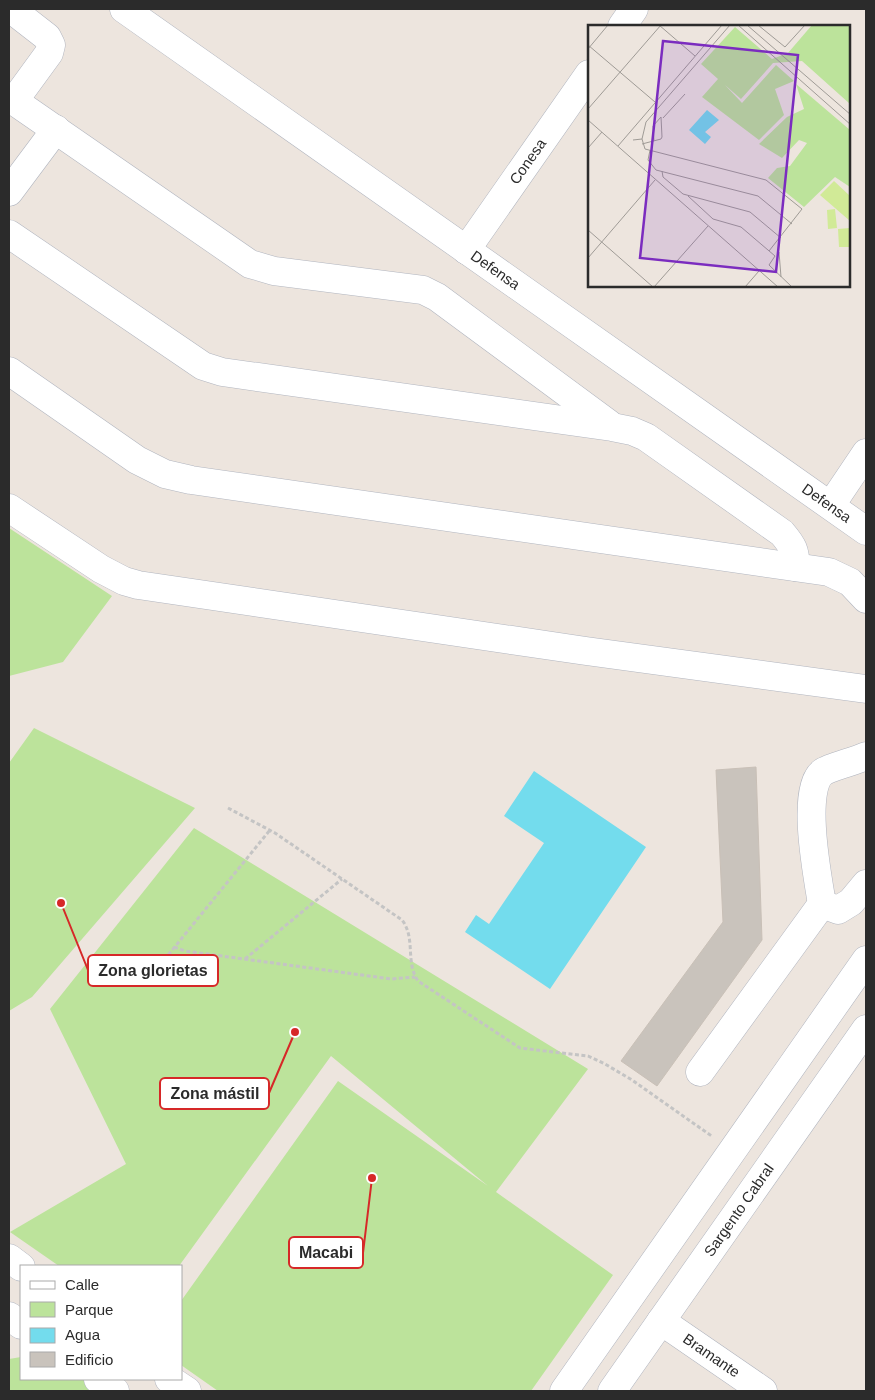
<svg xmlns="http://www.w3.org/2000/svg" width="875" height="1400" font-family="Helvetica,sans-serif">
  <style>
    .green { fill: #bce39b }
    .water { fill: #73dced }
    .building { fill: #c9c3bc; stroke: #c9c0b7 }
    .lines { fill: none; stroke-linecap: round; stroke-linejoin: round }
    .minor-casing { stroke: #b1b5bf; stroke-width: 29 }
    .path { stroke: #c4c4c4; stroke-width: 3; stroke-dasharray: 4 2.5; stroke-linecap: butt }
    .minor { stroke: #fff; stroke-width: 28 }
    .labels { text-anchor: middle; stroke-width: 4; stroke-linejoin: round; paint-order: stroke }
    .street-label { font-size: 15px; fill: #2b2b2b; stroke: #fff }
    .inset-road { fill: none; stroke: #9f9b96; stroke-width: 1 }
    .view { fill: #7b2cbf; fill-opacity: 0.15; stroke: #7b2cbf; stroke-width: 2.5 }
    .inset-edge { fill: none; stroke: #2b2b2b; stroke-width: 2.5 }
    .leader { fill: none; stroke: #d62828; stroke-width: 2 }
    .callout-dot { fill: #d62828; stroke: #fff; stroke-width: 2 }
    .callout { fill: #fff; stroke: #d62828; stroke-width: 2 }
    .callout-label { font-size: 16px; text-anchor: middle; font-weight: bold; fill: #2b2b2b }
  </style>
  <rect width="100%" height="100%" fill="#ede5de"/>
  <path class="green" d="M9,528l103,68 -49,66 -54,14z
    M34,728l161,80 -163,189 -23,14v-248z
    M194,828l394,241 -92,123 117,83 -82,116h-313l-37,-26v-64l157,-220 150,105 -157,-130 -152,210h-120l-49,-34 116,-68 -76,-155z
    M21,1357v22h103l-26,12h-89v-32z"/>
  <path class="water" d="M534,771l112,76 -96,142 -85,-57 11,-17 13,9 55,-81 -40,-27z"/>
  <path class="building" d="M756,767l6,173 -105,146 -36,-25 102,-139 -7,-152z"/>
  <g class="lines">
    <g class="minor-casing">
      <g id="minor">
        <path d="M11,9l36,28 4,8 -2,8 -35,48 236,163 24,7 149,19 14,7 172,127"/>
        <path id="s1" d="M124,9l742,522"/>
        <path d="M622,26l12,-17"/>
        <path d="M9,192l47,-63"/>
        <path d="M9,234l194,132 19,6 390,55 20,4 14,6 136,96c11,13 13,17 14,34"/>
        <path id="s2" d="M466,250l123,-176"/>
        <path d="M9,371l128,89 28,14 26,6 638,92 21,10 16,17"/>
        <path d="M831,505l35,-52"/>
        <path d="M9,508l92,61 23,12 14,4 448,66 280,38"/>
        <path d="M866,756c-10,5 -36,11 -43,16 -23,16 -5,107 -1,132l16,6 13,-8 15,-18"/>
        <path d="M700,1072l122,-168"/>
        <path d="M9,1258l12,9"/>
        <path d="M9,1316l12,9"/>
        <path id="s3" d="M661,1321l102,70"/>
        <path d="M98,1379l17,12"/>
        <path d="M169,1379l18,12"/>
        <path d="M564,1391l302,-431"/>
        <path id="s4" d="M612,1391l254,-362"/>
      </g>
    </g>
    <path class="path" d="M228,808l47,25 127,87c14,18 3,42 16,61l102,67 68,8 17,8 27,16 81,57
      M174,947l11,4 206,28 24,-2
      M245,959l97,-80
      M160,965l110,-135"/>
    <use href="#minor" class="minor"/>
  </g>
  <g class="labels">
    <g class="street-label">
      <text dy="5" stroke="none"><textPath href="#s2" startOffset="108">Conesa</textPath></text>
      <text dy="5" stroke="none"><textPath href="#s1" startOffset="454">Defensa</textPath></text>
      <text dy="5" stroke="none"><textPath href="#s1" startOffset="859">Defensa</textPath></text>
      <text dy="5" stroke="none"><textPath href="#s4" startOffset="221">Sargento Cabral</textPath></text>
      <text dy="5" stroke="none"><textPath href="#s3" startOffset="61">Bramante</textPath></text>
    </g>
  </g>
  <g transform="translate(588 25)">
    <rect width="262" height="262" fill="#ede5de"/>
    <path d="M224,0h38v79l-48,-43 -29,2 -32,36 -16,-14 17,18 34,-38 18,16 -19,8 9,26 -25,25 -57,-43 16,-18 -17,-15 34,-37 37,32 16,-6zM208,59l54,46v57l-15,-10 -31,30 -36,-29 9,-10 13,-2 17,-23 -8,-3 -17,18 -23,-14 28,-27 17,-8z" fill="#bce39b"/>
    <path d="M246,156l16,15v25l-30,-26zM247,184l2,19 -9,1 -1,-19zM262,203v19h-11l-1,-18z" fill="#d1ea97"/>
    <path d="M119,85l12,10 -14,12 6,5 -6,7 -16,-14z" fill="#73dced"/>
    <path class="inset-road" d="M71,0l36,31M150,0l113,100M159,0l104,90M170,0l27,22 20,-22M0,20l67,57M0,24l20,-24M0,84l73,-84M75,93l22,-24M0,95l190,167M54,114l3,10 121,31 36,29 -33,42M45,115l9,-1 4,-17 84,-97M54,119l19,-5 1,-2 -1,-20 -8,9 1,15M30,121l104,-121M0,123l14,-16M62,125l-2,10 8,10 102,26 34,28M74,146l1,6 20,17 67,18 31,26M100,171l25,23 28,8 34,29 -6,9 23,22M0,205l65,57M191,227l2,25M0,233l67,-78M66,262l54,-61M157,262l14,-16"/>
    <path class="view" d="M75,16l135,14 -22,217 -136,-14z"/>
    <rect width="262" height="262" class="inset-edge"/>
  </g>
  <path class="leader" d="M61 903L88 970M295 1032L269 1093M372 1178L363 1253"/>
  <g class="callout-dot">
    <circle cx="61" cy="903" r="5"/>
    <circle cx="295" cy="1032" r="5"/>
    <circle cx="372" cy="1178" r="5"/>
  </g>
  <g class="callout">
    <rect x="88" y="955" width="130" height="31" rx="5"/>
    <rect x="160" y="1078" width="109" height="31" rx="5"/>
    <rect x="289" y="1237" width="74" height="31" rx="5"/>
  </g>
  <g class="callout-label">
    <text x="153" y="976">Zona glorietas</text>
    <text x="215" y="1099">Zona mástil</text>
    <text x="326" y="1258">Macabi</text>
  </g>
  <rect width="875" height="1400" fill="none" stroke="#2b2b2b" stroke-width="20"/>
  <rect x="20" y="1265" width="162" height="115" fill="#ffffff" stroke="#aaaaaa"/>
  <rect x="30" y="1281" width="25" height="8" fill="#ffffff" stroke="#aaaaaa"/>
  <text x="65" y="1290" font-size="15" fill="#2b2b2b">Calle</text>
  <rect x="30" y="1302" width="25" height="15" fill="#bce39b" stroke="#aaaaaa"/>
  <text x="65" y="1315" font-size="15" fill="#2b2b2b">Parque</text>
  <rect x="30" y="1328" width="25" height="15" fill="#73dced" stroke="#aaaaaa"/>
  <text x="65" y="1340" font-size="15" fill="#2b2b2b">Agua</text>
  <rect x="30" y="1352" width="25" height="15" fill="#c9c3bc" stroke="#aaaaaa"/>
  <text x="65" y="1365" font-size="15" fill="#2b2b2b">Edificio</text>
</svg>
